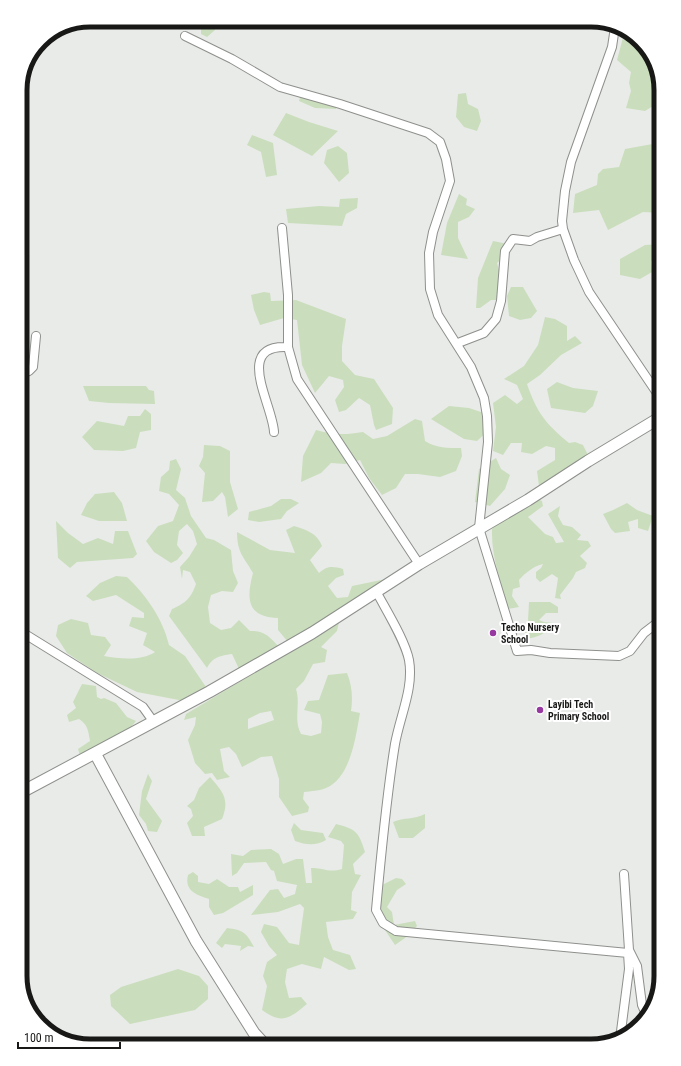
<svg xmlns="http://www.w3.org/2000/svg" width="681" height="1066" font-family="'Roboto Condensed',sans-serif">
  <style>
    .green { fill: #cadebd; fill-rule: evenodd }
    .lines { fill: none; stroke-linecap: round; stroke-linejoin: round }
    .street-casing { stroke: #8e908c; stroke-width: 10 }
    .secondary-casing { stroke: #8e908c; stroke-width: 13 }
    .street { stroke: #fff; stroke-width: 8 }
    .secondary { stroke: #fff; stroke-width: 11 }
    .poi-dot { fill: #9738a0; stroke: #fff; stroke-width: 1.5 }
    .labels { text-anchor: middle; stroke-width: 4; stroke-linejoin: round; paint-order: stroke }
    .poi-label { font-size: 10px; font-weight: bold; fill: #181917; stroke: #fff; text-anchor: start }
    .rim { fill: none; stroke: #181917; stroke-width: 5 }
  </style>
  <rect width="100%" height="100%" fill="#e9ebe8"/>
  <path class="green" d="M201,24h14v6l-8,7 -6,-3z
    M625,30l5,2 24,27 7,31v16l-3,-3 -13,8 -19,-3 5,-17 -2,-8 2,-11 -14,-12z
    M466,93l2,11 10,5 3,12 -4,10 -13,-4 -8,-10 2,-23z
    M301,94l36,7 -1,8 -21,-1 -16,-7z
    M286,113l23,9 29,9 -26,25 -39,-21z
    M252,135l21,8 4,32 -11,2 -5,-25 -14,-7z
    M661,137v76l-18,-1 -35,18 -9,-20 -26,3 2,-19 22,-9 1,-11 5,-5 16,-2 6,-18 33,-6z
    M338,146l9,7 2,20 -10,9 -15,-19 3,-13z
    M459,194l8,5 -1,6 9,4 -6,8 -11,5v16l10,21 -27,-4 6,-32z
    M358,198l-1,10 -11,6 -4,12 -54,-3 -2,-14 33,-3 20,1 1,-8z
    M493,241l15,3 -4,13 -7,6 2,7 7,3 -3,27h-12l-11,8h-4l2,-30z
    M661,244v14l-10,3 1,11 -12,7 -20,-4v-16l25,-14z
    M511,287h12l14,24 -6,7 -11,2 -11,-4 -2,-20z
    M264,292l6,1 1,8 25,-1 50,19 -4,27v15l13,14 19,4 19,29 -1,16 -16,6 -2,-5 -4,-20 -11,-7 -13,12 -7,2 -4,-12 9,-13 -1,-7 -14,-4 -14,17 -13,-28 -5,-45 -13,-2 -24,7 -6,-15 -3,-15z
    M545,317l10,2 12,7v15l8,-5 7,7 -21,12 -21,20 -13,9c10,29 19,40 42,59l6,-1 8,3 5,10 -49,31 -2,-15 18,-11v-12l-9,-2 -14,8 -11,-2 1,-9h-11l-8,12 -10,-4 3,-24 -3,-24 12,-8 12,9 6,-5 -6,-14 -13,-6 20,-13 14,-21z
    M557,382l16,6 25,3 -5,15 -8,7 -34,-5 -4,-19z
    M83,386h63l3,4 5,1 1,13 -46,-1 -20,-2z
    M449,406l20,2 15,5 5,17 -12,11 -13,-2 -33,-20z
    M145,409l6,5v16l-11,2 -4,16 -13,3 -29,-1 -12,-13 15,-16 27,5 4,-10h12z
    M415,419l7,2 3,20c10,7 24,7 36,7l1,8 -6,15 -16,6 -22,-3h-13l-9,14 -14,7 -13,-17 -9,-18 -15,4 -14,-1 -10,10 -20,9 2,-26 13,-26c16,5 30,5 47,2l10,7 14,-3z
    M204,445l16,1 10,5v31l8,27 -10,8 -3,-20 -3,-5 -9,9 -11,1 3,-29 -6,-7 4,-9z
    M496,458l5,11 9,6 -5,14 -15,17 -15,-4 4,-33z
    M176,459l5,10 -5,21 9,8 6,18 15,22 8,2 17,10 2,21 5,12 -5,9 -11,-1 -11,4 -3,12 2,16 11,7 10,-2 8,-8 11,11c14,-1 20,6 29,16l-39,24 -8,-17c-13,2 -19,3 -25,14l-38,-52 3,-7c14,-6 19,-11 24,-25l-6,-12 -7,-2 -1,9 -2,-12 9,-10 8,-13 -4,-13 -6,-7 -8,7 -2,14 6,8 -6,7 -6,3 -17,-11 -8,-11 12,-15 15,-5 6,-16 -10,-11 -10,-3 2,-14 8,-7 1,-9z
    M114,492l8,11 5,18h-28l-18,-6 6,-12 8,-9z
    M281,499h10l8,4 -12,8 -6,8 -22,3 -11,-2 1,-8 22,-6z
    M537,499l5,2 1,5 -15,11 17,17 8,3 3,6 8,-1 -16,-28 12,-8 -2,10 5,9 9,2 9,8 -4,5 11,1 3,5 -11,10 7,7 -2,5 -9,4 -3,6 -13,17 1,4 -6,-1 3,-20 -6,-4 -12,8 -4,-4v-6l5,-4 2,-4c-9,2 -18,9 -24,16l1,7 -7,2 -1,7 7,11 -11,2c-7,-26 -17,-53 -16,-80l5,-5z
    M627,503l10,7 16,6 -5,15 -10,-3v-9l-10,3 2,9 -15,2 -4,-4 -8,-15 10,-4z
    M56,521l12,12 15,11 15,-6 15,6 2,-13h13l9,23 -4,4 -56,4 -7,6 -12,-10z
    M294,526c13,4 23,7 28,20l-12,14 9,13c8,-7 13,-7 24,-4l1,6 -8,3 -8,8 9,12 11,-1 4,-11 34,-7 -98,63 -10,-12v-12c-31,-1 -32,-19 -25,-45 -9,-16 -16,-20 -16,-41l33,18 25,3 -9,-23z
    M116,576l11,1c19,18 36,42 42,68l16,11 23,34 -24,11 -47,-9 -40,-19 -30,-20 -11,-17 2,-11 13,-6 17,4 3,12 14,2 6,8 -7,11c16,3 38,5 51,-4l-12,-7 4,-12 -18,-7 3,-9 12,1v-5l-28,-18 -23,6 -7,-5 14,-13z
    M529,602h21l8,5v6h-12l-7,7 5,2 9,1c-7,11 -14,14 -28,16v-10l3,-8z
    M339,622l-2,9 -16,16 6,3 -2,12 -12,2 -9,17 -8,8c5,16 -3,30 5,45l10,2 10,-3 1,-11 -2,-8 -16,-4 4,-9 11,-1 9,-25 19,-2c5,12 6,25 4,38l9,2c-4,22 -9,65 -34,75 -6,3 -15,3 -22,4l-1,7 6,8 -1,5 -16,4 -13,-19v-18l-7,-23 -11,1 -19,10 -6,-13 -7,-7 -9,2 4,22 6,6 -13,3 -5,-7 -7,1 -10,-11 -7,-23 7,-15 1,-8 -12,3 2,-6zM271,711l3,9 -26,9v-10l12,-6z
    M82,684l14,2 1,11 4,2 3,-1 12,5 11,14 9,4 -10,12 -45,26 -3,-10 12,-8c-2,-11 -2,-16 -11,-22l-10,3 -2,-7 9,-7 -3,-6z
    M148,774l4,7 -6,18 16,22 -5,11 -9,-1 -2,-7 -7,-9 3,-24z
    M210,777c13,15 20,22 12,42l-18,8 1,9h-13l-5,-13 6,-7 -2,-7 -4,-3 7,-6 5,-12z
    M425,814v14l-12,10h-14l-6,-16c11,-5 21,-2 32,-8z
    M294,823l7,7 22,3 3,7c-10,6 -20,5 -31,1l-4,-11z
    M336,824c20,5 23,8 29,28l-12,12 2,10 6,1 -9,17 -1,18 6,2 -4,7 -27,3 2,15 5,13 17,5 6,14 -7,1 -25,-13 -3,12 -19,-5 -15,5 -2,13 4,16 12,-1 6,7c-17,14 -25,21 -45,6l5,-24 -4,-10 4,-14 10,-7 -8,-9 -8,-14 3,-8 13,3 12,16 10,2 5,-37 -4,-4 -22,8 -27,3 19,-25 8,-1 6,9 11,-4 2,-9 -20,-4 -3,-10 -3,-1 -5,-8 -22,1 -7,10 -5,3 -1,-22 12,2 8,-6 20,-1 8,5 4,10 13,-5h7l3,24h6l-1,-15c14,0 17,5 31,1l2,-24 -3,-4 -13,-4z
    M193,872l5,4v6l11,2 8,-5 12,8h9l2,5 13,-7v10l-30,18 -9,2 -5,-8v-8c-12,-4 -25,-8 -21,-24z
    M396,878l6,1 4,5 -9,6 -10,17 5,5 2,13 21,-4 2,5 -12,12 -10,7 -18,-27 3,-32z
    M227,928c16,2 19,4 27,19l-6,-1 -8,5 1,-5 -16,-2 -3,4 -6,-5z
    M178,969l21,7 9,10v13l-13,11 -65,14 -19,-18 -1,-11 11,-8z"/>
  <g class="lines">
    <g class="street-casing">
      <path id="street" d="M615,27l-3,20 -41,115 -6,29 -3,30 1,8 11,31 15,32 72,107
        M185,36l47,23 48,28 60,17 88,29 12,9 6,17 4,22 -17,51 -4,21 1,36 8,26 33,52 13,31 3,18 1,26 -9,86 38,123 14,-1 19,3 69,3 11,-5 14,-18 17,-13
        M282,228l6,67v52l9,32 122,185
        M458,343l26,-10 12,-14 5,-18 4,-50 8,-12 17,2 7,-4 26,-8
        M20,373l9,-2 4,-4 3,-31
        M274,432c-1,-27 -41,-88 14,-85
        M376,591c10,19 29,49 33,69 5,28 -9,56 -14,84 -9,55 -14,111 -19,166l7,13 13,8 232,22 1,16 -9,70
        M20,631l123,76 10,14
        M624,874l5,76 8,16 5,39 3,7 4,3"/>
    </g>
    <g class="secondary-casing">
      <path id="secondary" d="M95,753l101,188 58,92 12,13
        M20,793l189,-101 103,-59 107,-69 109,-64 60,-39 73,-44"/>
    </g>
    <use href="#street" class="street"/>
    <use href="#secondary" class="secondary"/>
  </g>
  <g class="poi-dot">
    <circle cx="493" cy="633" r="4"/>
    <circle cx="540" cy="710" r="4"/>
  </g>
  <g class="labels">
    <g class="poi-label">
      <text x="501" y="631">Techo Nursery<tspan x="501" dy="12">School</tspan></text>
      <text x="548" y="708">Layibi Tech<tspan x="548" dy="12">Primary School</tspan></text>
    </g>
  </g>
  <path d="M0 0H681V1066H0ZM90 27H591A63 63 0 0 1 654 90V976A63 63 0 0 1 591 1039H90A63 63 0 0 1 27 976V90A63 63 0 0 1 90 27Z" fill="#fff" fill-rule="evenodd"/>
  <path class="rim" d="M90 27H591A63 63 0 0 1 654 90V976A63 63 0 0 1 591 1039H90A63 63 0 0 1 27 976V90A63 63 0 0 1 90 27Z"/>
  <path d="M18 1042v6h102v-6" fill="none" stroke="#181917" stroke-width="2"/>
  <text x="24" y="1042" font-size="12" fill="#181917" stroke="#ffffff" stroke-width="3" paint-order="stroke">100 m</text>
</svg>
